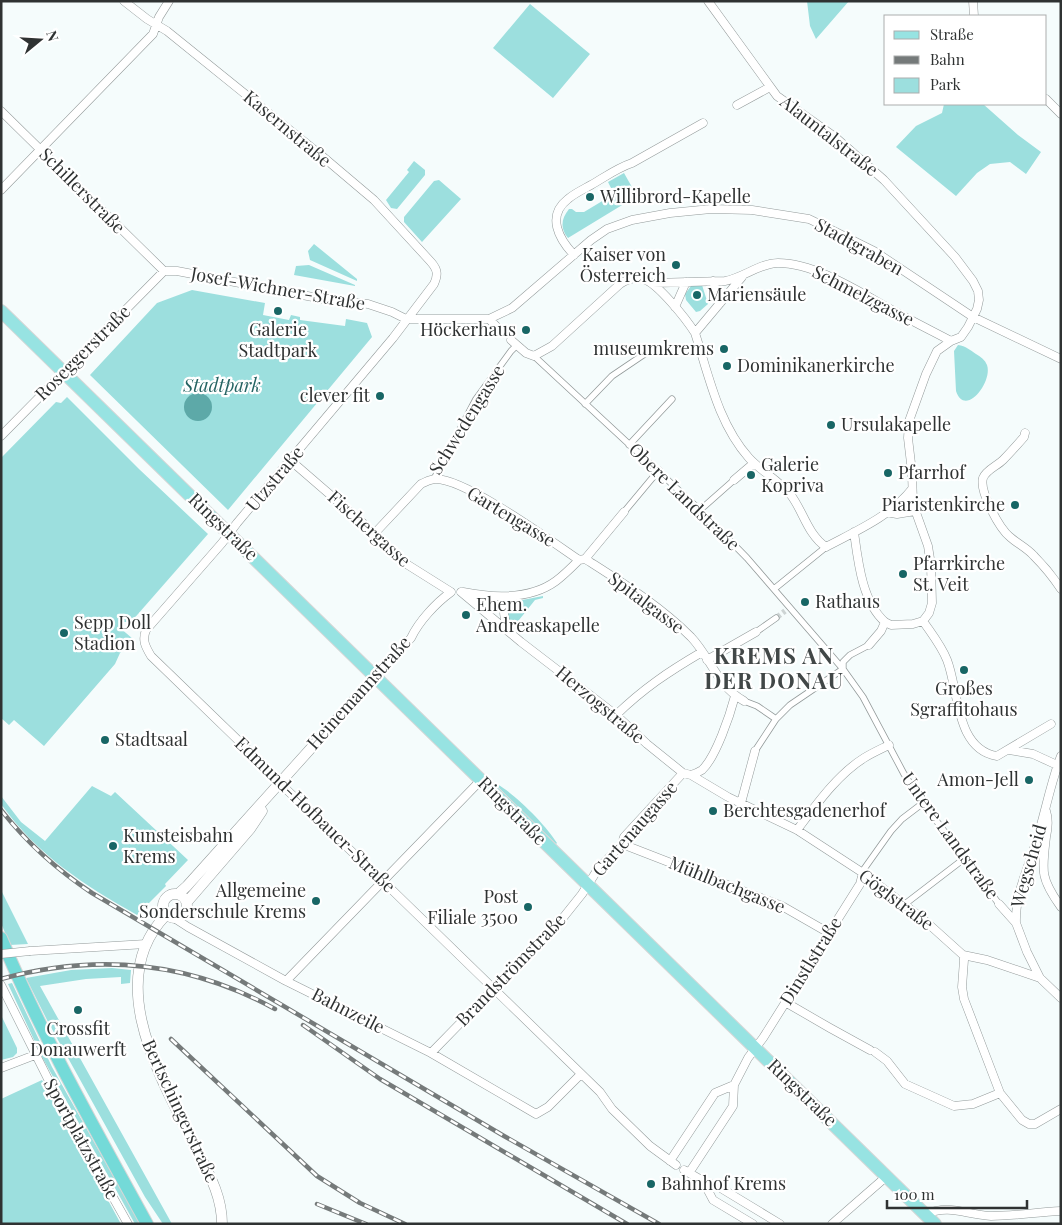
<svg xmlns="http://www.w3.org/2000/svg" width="1062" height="1225" font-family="'Playfair Display',serif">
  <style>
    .green { fill: #9cdfde }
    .water { fill: #5da9a8 }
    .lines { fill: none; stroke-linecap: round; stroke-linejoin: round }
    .pedestrian-tunnel { stroke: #cdd4d4; stroke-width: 5.5; stroke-dasharray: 5.5 3; stroke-linecap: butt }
    .minor-tunnel { stroke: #cdd4d4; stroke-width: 8; stroke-dasharray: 8 4; stroke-linecap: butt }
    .pedestrian-casing { stroke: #939a9a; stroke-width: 7 }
    .minor-casing { stroke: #939a9a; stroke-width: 9 }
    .tertiary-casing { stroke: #939a9a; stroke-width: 11 }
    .primary-casing { stroke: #d5d6d6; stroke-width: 14 }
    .trunk-casing { stroke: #d5d6d6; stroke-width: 14 }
    .pedestrian { stroke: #fff; stroke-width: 5.5 }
    .minor { stroke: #fff; stroke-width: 8 }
    .tertiary { stroke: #fff; stroke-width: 10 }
    .primary { stroke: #97e3e2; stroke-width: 12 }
    .trunk { stroke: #74dad8; stroke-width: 12 }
    .rail-casing { stroke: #757a7a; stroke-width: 4.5 }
    .rail { stroke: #fff; stroke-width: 2.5; stroke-dasharray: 8; stroke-linecap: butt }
    .minor-bridge-casing { stroke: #939a9a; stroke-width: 9; stroke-linecap: butt }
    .minor-bridge { stroke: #fff; stroke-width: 8 }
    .poi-dot { fill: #186665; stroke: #fff; stroke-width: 2 }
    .labels { text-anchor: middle; stroke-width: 4.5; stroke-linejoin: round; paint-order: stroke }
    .street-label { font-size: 18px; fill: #2f3232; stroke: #fff }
    .poi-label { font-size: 18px; fill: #2f3232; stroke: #fff; text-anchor: start }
    .park-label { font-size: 18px; font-style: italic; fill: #246362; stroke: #fff }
    .district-label { font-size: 22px; font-weight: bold; letter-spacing: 1px; fill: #414747; stroke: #fff }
  </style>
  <rect width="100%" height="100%" fill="#f5fcfc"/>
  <path class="green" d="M807,1h42l-33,38 -6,-13z
    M530,4l60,50 -37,44 -60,-50z
    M944,104h39l35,31 23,17 -15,22 -16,-12 -20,2 -13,9 -21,23 -60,-49 20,-21 26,-13z
    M414,161l11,9v5l-28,34 -6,-1 -5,-8 23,-28 -2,-2z
    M624,173l13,23 -69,42c-8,-10 -7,-19 1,-29h3l4,3h8l30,-18 -6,-12z
    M439,180l22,19 -39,43 -18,-20v-5l30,-36z
    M314,244l43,35v2l-47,-21 -2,-9z
    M309,265l46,20v1l-61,-11 2,-9z
    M702,285l6,19 -8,7 -4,1 -10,-12 -1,-6 6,-8z
    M192,290l73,13 -2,12 26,5 2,-5 9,2v3l45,6 1,-7 21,4 5,14 -144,173 -138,-135 67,-72z
    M958,345c8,1 12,5 18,9 5,3 9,6 11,11 6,17 -22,53 -31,26l-2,-40z
    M67,397l72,72 69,65 -77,88h-7l-5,5 14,12 -13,14 -5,11 -71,82 -30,-26 -5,5 -8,-7v-260l55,-56 5,1z
    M543,596v2l-8,2 -20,25h-2c-7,-6 -6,-11 -5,-20l4,-3z
    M497,784c18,10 49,41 60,59l-1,1 -60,-59z
    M92,786l19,10 4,-4 73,68 -23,24 1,2 -29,29c-53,-30 -100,-60 -136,-111v-8l20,26 24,19z
    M1,890l27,54 -18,1 -9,-22z
    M112,968l19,2 -1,13 -9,1v-7l-35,2 -46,7 132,238h-9l-18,-27 -98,-177 -21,-42 45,-8z
    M12,983l40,84 88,157h-5l-93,-167 -34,-73z
    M1,1015l16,33v5l-4,4 -12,3z
    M42,1080l79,144h-120v-125z"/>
  <path class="water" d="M184 407a14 14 0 1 1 28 0a14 14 0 1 1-28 0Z"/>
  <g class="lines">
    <path class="pedestrian-tunnel" d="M776,618l9,-7"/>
    <path class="minor-tunnel" d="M500,330l11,10"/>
    <g class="pedestrian-casing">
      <path id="pedestrian" d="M534,356l166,154 47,48 96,111 20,28 41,77 19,29 76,101
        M585,404l27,-28 34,-23
        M629,445l43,-46
        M434,479l42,-80 35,-48 6,-6
        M700,510l34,-30
        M624,512l35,-42
        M774,589l52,-42
        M756,632l20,-14
        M843,669v-7l7,-7 19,-10
        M744,701l13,5 19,13
        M755,751l21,-32 14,-14 53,-36
        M863,873l1,-4 27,-38 11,-12 21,-16
        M905,904l60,-46"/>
    </g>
    <g class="minor-casing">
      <path id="minor" d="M124,1l23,18 20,12 155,125 52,44 57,62c7,8 7,13 3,22l-41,54 -156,185 -15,20 -76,87c-4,10 -1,16 5,26l123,119 13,15 102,97 211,205 12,17 38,37 26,19
        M708,1l69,95 58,41 49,43 71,77 18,24 5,10 1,9 -2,9 -9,18 -7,10 -10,4 -14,10 -11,23 -17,47 -1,17 4,34 1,32 15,42 3,19 1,38 -3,10 -6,8 -10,3 -22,1 -6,-3
        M973,1l1,15
        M1046,99l15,15
        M737,105l33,-18
        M1,111l163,160
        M1,190l152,-156 6,-17 10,-16
        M574,255c-15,-16 -28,-39 -6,-56 7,-6 16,-10 23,-14 14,-8 26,-17 41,-22l71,-40
        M164,271h13l146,28 45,5 24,8 14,7h83l23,-11 79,-68 16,-11 25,-9 38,-7 41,-4 41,1 57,9 27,13 38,19 99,66 88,42
        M713,281l7,22
        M653,283l72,-2c18,-3 35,-18 53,-18 38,0 83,30 116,48 18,10 38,20 57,30
        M675,307l11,-25
        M489,319l11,11
        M695,333l47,-56
        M511,340l15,13 8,3 18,-10 68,-62c6,-4 15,-7 23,-5 14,3 44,41 52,54 14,43 23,90 54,125 12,13 29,22 41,36 13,16 17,40 36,53 30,-16 65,-31 86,-58
        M1025,433l-1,4c-7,8 -14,16 -21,23 -6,6 -17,10 -20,18 -4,14 17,51 27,59 8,7 17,11 24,19 10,10 19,21 27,33
        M1,436l163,-165
        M290,460l74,64 16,17 28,24 43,27
        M734,480l20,-17
        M886,512l11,2 18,-3
        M854,532c4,29 8,70 31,90l-4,9 -12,14
        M374,534l47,-50c5,-2 9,-5 15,-5 30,0 115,62 143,81l6,-1 5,3c36,23 71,45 101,75 20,21 26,49 53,64
        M585,559l39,-47
        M461,592l60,50 95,73 31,29 36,29 8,2 37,22 69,33 66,43 60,46 40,36 24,5 53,18
        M463,592c30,6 67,8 93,-11 8,-6 16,-14 23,-21
        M923,621c8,12 18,24 24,39 12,30 8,89 50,96l54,-32
        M507,628c-4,-17 -7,-23 9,-32
        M707,660l49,-28
        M376,676l35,-38c8,-17 25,-35 40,-46
        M616,715c28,-27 52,-43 86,-63
        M1009,750l24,4 24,11
        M691,775c3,-1 8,-3 11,-5 14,-13 28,-55 33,-74
        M741,803l14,-52
        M1046,811c3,9 2,17 0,26 -4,34 -6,41 15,70
        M797,830c19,-25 40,-55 67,-72 8,-5 17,-9 25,-13
        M622,844l160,62 47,27
        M999,904l17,19 11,29 13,26 21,20
        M174,918l14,9 98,54 145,72 105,61 12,-7 33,-33
        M1016,923c-1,-28 11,-52 19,-78 10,-30 15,-61 26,-89
        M30,951l116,-7
        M963,955l1,5 -2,27 2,12 36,94 22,27 7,4h6l26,-15
        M286,981l195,-201
        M1,985l59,118 68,121
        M785,1002l45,26 40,22
        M875,1052l12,9 18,23 49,22 19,-2 27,-11
        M431,1053l131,-134 20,-25 16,-25 24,-25 2,-7 59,-64
        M1,1068l34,-13
        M670,1161l45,-68 19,-8
        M684,1170l19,11 16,6 61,37
        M689,1173l44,-67 1,-21 14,-27 15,-20 97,-154 3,-11
        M703,1181l10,19 40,24
        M926,1214c24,-10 40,1 65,2 23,0 47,-4 70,-5
        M832,1224l55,-48"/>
    </g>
    <g class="tertiary-casing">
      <path id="tertiary" d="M163 906a12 12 0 1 1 24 0a12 12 0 1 1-24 0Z
        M178,894l9,-8 189,-210
        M187,902l63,-73 12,-18
        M166,915c-63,65 -6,162 27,227 13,27 29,51 29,82"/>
    </g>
    <g class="primary-casing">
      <path id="primary" d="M1,311l934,913"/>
    </g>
    <g class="trunk-casing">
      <path id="trunk" d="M1,938c42,100 94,191 146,286"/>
    </g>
    <use href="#pedestrian" class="pedestrian"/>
    <use href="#minor" class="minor"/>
    <use href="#tertiary" class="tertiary"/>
    <use href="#primary" class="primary"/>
    <use href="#trunk" class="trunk"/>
    <g class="rail-casing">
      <path id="rail" d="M1,810c26,33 56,60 91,83l412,243 155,88
        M1,979c95,-26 187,-18 274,30
        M303,1025l77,54 247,145
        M171,1039l146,137 43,27 45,21
        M317,1204l49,20"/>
    </g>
    <use href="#rail" class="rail"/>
    <g class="minor-bridge-casing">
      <path id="minor-bridge" d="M1,954l29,-3"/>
    </g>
    <use href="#minor-bridge" class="minor-bridge"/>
  </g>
  <g class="poi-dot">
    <circle cx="590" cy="197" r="5"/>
    <circle cx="676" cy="265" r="5"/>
    <circle cx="697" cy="295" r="5"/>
    <circle cx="278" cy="311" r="5"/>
    <circle cx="526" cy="330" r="5"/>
    <circle cx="724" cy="349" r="5"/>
    <circle cx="727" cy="366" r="5"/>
    <circle cx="380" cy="396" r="5"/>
    <circle cx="831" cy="425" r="5"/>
    <circle cx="888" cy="473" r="5"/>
    <circle cx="751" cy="475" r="5"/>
    <circle cx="1015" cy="505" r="5"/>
    <circle cx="903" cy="574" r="5"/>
    <circle cx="805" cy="602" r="5"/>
    <circle cx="466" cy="615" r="5"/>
    <circle cx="64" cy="633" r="5"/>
    <circle cx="964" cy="670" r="5"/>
    <circle cx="105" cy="740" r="5"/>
    <circle cx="1029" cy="780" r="5"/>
    <circle cx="713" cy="811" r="5"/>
    <circle cx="113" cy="846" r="5"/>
    <circle cx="316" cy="901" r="5"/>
    <circle cx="528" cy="907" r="5"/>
    <circle cx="78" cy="1010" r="5"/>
    <circle cx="651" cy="1184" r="5"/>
  </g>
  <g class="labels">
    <g class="street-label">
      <text transform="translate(287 129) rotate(40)" y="6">Kasernstraße</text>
      <text transform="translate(829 136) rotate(38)" y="6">Alauntalstraße</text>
      <text transform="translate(82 191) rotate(45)" y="6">Schillerstraße</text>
      <text transform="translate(859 247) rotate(29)" y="6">Stadtgraben</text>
      <text transform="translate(278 289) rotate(10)" y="6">Josef-Wichner-Straße</text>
      <text transform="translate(863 296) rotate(27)" y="6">Schmelzgasse</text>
      <text transform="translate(83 353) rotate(-45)" y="6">Roseggerstraße</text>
      <text transform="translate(467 420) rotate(-58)" y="6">Schwedengasse</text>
      <text transform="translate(275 479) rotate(-50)" y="6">Utzstraße</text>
      <text transform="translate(684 497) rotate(44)" y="6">Obere Landstraße</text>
      <text transform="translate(511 517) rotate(31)" y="6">Gartengasse</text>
      <text transform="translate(223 527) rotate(44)" y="6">Ringstraße</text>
      <text transform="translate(369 529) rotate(42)" y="6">Fischergasse</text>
      <text transform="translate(646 603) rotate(37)" y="6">Spitalgasse</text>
      <text transform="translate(359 693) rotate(-48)" y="6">Heinemannstraße</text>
      <text transform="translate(600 705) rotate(40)" y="6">Herzogstraße</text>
      <text transform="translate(512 811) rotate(45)" y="6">Ringstraße</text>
      <text transform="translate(315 815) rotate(44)" y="6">Edmund-Hofbauer-Straße</text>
      <text transform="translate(635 829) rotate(-49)" y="6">Gartenaugasse</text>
      <text transform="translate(950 836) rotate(54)" y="6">Untere Landstraße</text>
      <text transform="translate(1029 866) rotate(-74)" y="6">Wegscheid</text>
      <text transform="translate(727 885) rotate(22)" y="6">Mühlbachgasse</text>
      <text transform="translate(896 900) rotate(37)" y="6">Göglstraße</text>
      <text transform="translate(811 961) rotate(-58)" y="6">Dinstlstraße</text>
      <text transform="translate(511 970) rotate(-46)" y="6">Brandströmstraße</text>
      <text transform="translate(348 1011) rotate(27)" y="6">Bahnzeile</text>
      <text transform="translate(802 1093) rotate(44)" y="6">Ringstraße</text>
      <text transform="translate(180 1111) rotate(65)" y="6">Bertschingerstraße</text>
      <text transform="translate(81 1139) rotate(61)" y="6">Sportplatzstraße</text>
    </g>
    <g class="poi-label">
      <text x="600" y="203">Willibrord-Kapelle</text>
      <text x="666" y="261" text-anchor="end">Kaiser von<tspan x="666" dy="21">Österreich</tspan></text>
      <text x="707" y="301">Mariensäule</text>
      <text x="278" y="336" text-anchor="middle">Galerie<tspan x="278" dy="21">Stadtpark</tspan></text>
      <text x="516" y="336" text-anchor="end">Höckerhaus</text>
      <text x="714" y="355" text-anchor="end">museumkrems</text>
      <text x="737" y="372">Dominikanerkirche</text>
      <text x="370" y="402" text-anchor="end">clever fit</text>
      <text x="841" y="431">Ursulakapelle</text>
      <text x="761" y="471">Galerie<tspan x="761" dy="21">Kopriva</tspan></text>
      <text x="898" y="479">Pfarrhof</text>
      <text x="1005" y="511" text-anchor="end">Piaristenkirche</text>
      <text x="913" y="570">Pfarrkirche<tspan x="913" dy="21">St. Veit</tspan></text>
      <text x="815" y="608">Rathaus</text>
      <text x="476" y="611">Ehem.<tspan x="476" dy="21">Andreaskapelle</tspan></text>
      <text x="74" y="629">Sepp Doll<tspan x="74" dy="21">Stadion</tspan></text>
      <text x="964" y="695" text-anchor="middle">Großes<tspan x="964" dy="21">Sgraffitohaus</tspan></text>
      <text x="115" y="746">Stadtsaal</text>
      <text x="1019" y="786" text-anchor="end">Amon-Jell</text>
      <text x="723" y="817">Berchtesgadenerhof</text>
      <text x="123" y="842">Kunsteisbahn<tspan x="123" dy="21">Krems</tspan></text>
      <text x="306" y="897" text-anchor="end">Allgemeine<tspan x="306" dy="21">Sonderschule Krems</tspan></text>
      <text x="518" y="903" text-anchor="end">Post<tspan x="518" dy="21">Filiale 3500</tspan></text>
      <text x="78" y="1035" text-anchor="middle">Crossfit<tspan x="78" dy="21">Donauwerft</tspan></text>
      <text x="661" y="1190">Bahnhof Krems</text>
    </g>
    <g class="park-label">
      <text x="222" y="392">Stadtpark</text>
    </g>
    <g class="district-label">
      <text x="774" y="664">KREMS AN<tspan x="774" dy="25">DER DONAU</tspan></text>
    </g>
  </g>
  <rect width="1062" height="1225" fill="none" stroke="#2f3232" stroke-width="5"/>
  <rect x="884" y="15" width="162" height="90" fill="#ffffff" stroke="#acadad"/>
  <rect x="894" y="31" width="25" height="8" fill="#97e3e2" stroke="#acadad"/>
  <text x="930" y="40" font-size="15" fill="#2f3232">Straße</text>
  <rect x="894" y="56" width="25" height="8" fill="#757a7a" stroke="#acadad"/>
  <text x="930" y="65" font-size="15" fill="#2f3232">Bahn</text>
  <rect x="894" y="78" width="25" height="15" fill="#9cdfde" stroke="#acadad"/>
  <text x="930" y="90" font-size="15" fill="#2f3232">Park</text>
  <g transform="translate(40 40) rotate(72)" stroke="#ffffff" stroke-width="4" paint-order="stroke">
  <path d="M0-4L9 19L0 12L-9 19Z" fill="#2f3232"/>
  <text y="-8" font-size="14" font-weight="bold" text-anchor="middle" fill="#2f3232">N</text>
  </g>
  <path d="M887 1200v8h140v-8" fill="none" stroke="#2f3232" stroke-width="2.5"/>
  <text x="894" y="1200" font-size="15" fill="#2f3232" stroke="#ffffff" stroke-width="4" paint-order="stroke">100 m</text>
</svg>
